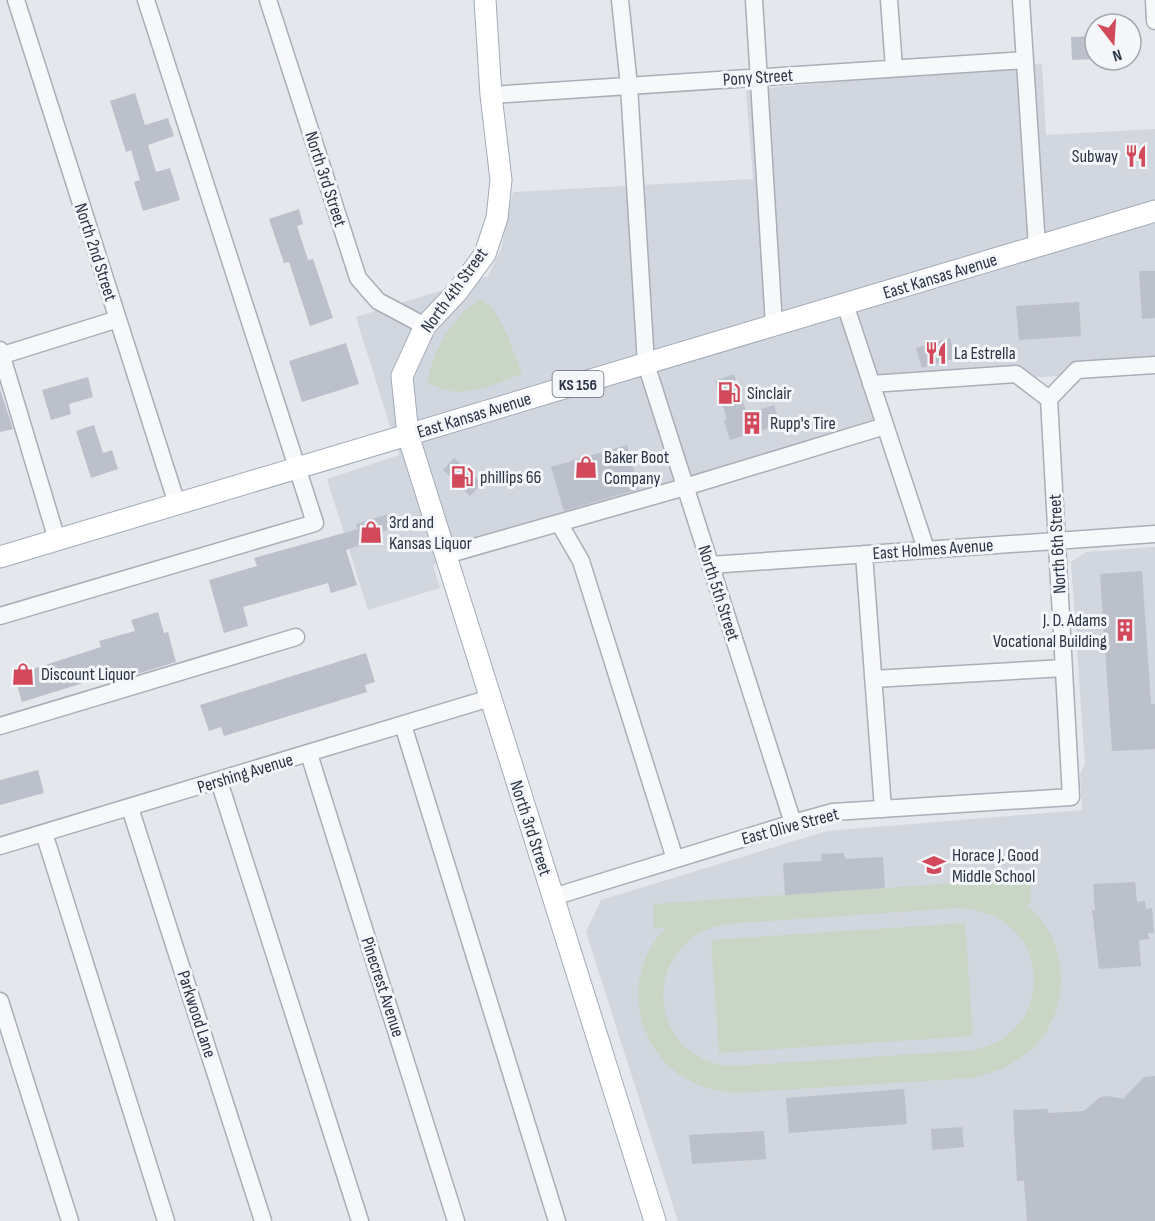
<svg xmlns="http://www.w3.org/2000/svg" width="1155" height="1221" font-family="'Sofia Sans Condensed',sans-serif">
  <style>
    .built { fill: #d2d6de }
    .green { fill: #c9d6c5; fill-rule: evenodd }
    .building { fill: #bbc0ca }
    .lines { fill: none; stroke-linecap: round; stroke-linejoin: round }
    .minor-casing { stroke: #a9aeb7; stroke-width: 19 }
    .major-casing { stroke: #a3abb8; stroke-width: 23 }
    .minor { stroke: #f7f8fa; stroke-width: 16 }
    .major { stroke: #fff; stroke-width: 21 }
    .labels { text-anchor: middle; stroke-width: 6; stroke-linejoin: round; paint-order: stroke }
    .shield { fill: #f4f6f9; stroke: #676e7b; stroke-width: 1.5 }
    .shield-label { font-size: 16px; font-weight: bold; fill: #2b3445 }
    .street-label { font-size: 18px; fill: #2b3445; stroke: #f4f6f9 }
    .poi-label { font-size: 18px; fill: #2b3445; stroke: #f4f6f9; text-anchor: start }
  </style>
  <rect width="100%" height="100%" fill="#e4e7ec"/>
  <path class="built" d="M1042,64l4,71 109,-6v240l-287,20 13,45 -448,131 7,23 -72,22 -41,-131 72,-24 -43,-138 132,-41 13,-27 12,-57 240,-13 -7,-89z
    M1155,547v674h-477l-92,-289 15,-32 226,-69 255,-21 -2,-36 5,-10 -14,-202 15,-10z"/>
  <path class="green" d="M481,299l12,9 14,26 15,40c-35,12 -59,28 -94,9 2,-29 27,-71 53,-84z
    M1030,878l1,25 -6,1c9,8 18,17 24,28 24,44 11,103 -33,129 -14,9 -28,12 -43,17l-238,15c-12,-2 -25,-3 -36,-8 -51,-20 -75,-81 -52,-130 4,-10 11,-18 18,-27l-11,1 -1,-25zM957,908c14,1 27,3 40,10 44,23 50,84 12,116 -9,8 -21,12 -33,16l-242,16c-16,-1 -31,-5 -44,-15 -37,-28 -35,-86 2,-113 10,-8 22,-11 34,-14z
    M965,923l8,113 -254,17 -8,-113z"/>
  <path class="building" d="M1095,36v23l-23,1 -1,-23z
    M135,93l10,32 23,-7 6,18 -26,9 8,27 14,-4 10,32 -37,11 -9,-29 6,-2 -9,-30 -5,2 -16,-51z
    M299,209l4,15 -6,2 11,34 5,-1 20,59 -23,8 -21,-64 -5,1 -15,-44z
    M1139,271h16v47l-13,1z
    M1079,302l2,34 -62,4 -3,-34z
    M950,338l6,20 -34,10 -6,-20z
    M346,343l13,41 -57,18 -13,-41z
    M734,374l13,40 27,-9 6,20 -50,15 -6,-20 3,-1 -12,-38z
    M88,377l5,20 -24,7 2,10 -20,6 -9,-30z
    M0,389l13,40 -13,3z
    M94,425l9,28 9,-3 6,19 -27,9 -15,-47z
    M627,445l12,44 -75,22 -13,-44z
    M454,458l28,25 -12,13 -27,-26z
    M392,513l4,14 -26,9 2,5 -26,9 11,35 -26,8 -3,-10 -85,24 5,19 -24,7 -15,-53 48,-14 -3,-8 104,-29 -2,-5z
    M1142,571l9,133h4v45l-43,2 -12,-177z
    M158,612l6,21 4,-1 8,30 -65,20 -2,-7 -87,27 -8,-27 87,-28 -2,-6 36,-10 -4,-11z
    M366,653l9,29 -10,3 2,7 -143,44 -3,-9 -12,4 -9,-26z
    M38,770l6,23 -44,12v-25z
    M844,853l1,6 38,-2 2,31 -100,7 -2,-32 39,-2 -1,-7z
    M1135,882l2,20 8,-1 1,8 6,-1 2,25h-6l1,6 -10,1 2,26 -42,3 -7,-59h3l-2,-26z
    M1155,1076v145h-128l-3,-40h-7l-4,-71 35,-1 1,4 35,-2 16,-14 9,-1 14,3 21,-22z
    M904,1089l3,35 -118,9 -3,-35z
    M962,1127l2,20 -32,3 -1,-21z
    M764,1131l2,28 -74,5 -3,-29z"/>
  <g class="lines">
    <g class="minor-casing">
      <path id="minor" d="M16,0l161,504
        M268,0l90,278 20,23 47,25
        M620,0l9,86 17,278 147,459
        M754,0l20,325
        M889,0l5,68
        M1021,0l16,247
        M1154,0l1,21
        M491,95l534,-35
        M845,304l81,245
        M0,350l57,190
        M0,356l118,-37
        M871,384l145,-10 33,25 28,-29 78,-5
        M559,523l22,38 94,298
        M864,554l19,255
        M446,555l239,-68 200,-61
        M710,565l445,-31
        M0,616l315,-93 -169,-523
        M873,679l191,-11
        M403,725l154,496
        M0,726l296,-89
        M309,754l147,467
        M219,781l141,440
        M130,808l133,413
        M44,833l122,388
        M0,846l490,-148
        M553,897l240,-74 40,-11 238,-15 -22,-398
        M0,1001l70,220"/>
    </g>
    <g class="major-casing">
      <path id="major" d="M485,0l6,95 10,85 -4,38 -12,36 -28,38 -32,34 -23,50 6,59 247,786
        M0,557l1155,-346"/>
    </g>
    <use href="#minor" class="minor"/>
    <use href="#major" class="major"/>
  </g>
  <defs>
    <g id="restaurant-bare" transform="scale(1.8)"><path d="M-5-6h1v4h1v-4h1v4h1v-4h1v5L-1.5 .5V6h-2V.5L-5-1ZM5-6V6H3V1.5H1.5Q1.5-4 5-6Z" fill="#d1495b" stroke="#f4f6f9" stroke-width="2.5" paint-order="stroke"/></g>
    <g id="fuel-bare" transform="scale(1.8)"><path d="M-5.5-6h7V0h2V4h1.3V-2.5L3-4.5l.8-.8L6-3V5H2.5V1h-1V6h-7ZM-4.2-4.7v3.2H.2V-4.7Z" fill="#d1495b" stroke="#f4f6f9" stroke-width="2.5" paint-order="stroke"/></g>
    <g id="building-bare" transform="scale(1.8)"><path d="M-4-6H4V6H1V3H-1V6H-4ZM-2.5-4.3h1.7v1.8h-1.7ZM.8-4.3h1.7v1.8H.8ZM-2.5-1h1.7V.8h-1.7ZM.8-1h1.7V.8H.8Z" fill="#d1495b" stroke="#f4f6f9" stroke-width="2.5" paint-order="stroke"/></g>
    <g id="shop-bare" transform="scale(1.8)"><path d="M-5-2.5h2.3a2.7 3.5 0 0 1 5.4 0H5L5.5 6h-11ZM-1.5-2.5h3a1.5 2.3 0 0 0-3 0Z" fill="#d1495b" stroke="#f4f6f9" stroke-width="2.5" paint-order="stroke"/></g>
    <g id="school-bare" transform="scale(1.8)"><path d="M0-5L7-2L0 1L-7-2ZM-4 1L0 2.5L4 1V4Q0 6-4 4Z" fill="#d1495b" stroke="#f4f6f9" stroke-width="2.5" paint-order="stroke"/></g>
  </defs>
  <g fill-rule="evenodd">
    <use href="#restaurant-bare" x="1136" y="156"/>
    <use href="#restaurant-bare" x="936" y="353"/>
    <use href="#fuel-bare" x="729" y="393"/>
    <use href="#building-bare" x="752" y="423"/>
    <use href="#shop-bare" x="586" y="467"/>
    <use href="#fuel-bare" x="462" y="477"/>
    <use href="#shop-bare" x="371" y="532"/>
    <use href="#building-bare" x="1125" y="630"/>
    <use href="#shop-bare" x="23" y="674"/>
    <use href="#school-bare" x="934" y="865"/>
  </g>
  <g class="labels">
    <rect class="shield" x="552.5" y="371" width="51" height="26" rx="4.5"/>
    <g class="shield-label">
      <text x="578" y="390">KS 156</text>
    </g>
    <g class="street-label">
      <text transform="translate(758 77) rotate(-4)" y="6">Pony Street</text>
      <text transform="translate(326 179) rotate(72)" y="6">North 3rd Street</text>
      <text transform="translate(96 252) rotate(72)" y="6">North 2nd Street</text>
      <text transform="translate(940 276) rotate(-17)" y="6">East Kansas Avenue</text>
      <text transform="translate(454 290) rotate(-54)" y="6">North 4th Street</text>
      <text transform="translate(474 415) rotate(-17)" y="6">East Kansas Avenue</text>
      <text transform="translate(1057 544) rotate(-93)" y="6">North 6th Street</text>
      <text transform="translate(933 549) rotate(-4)" y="6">East Holmes Avenue</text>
      <text transform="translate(719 593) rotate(72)" y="6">North 5th Street</text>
      <text transform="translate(245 773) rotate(-17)" y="6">Pershing Avenue</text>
      <text transform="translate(790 826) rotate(-15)" y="6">East Olive Street</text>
      <text transform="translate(531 828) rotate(72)" y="6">North 3rd Street</text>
      <text transform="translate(383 987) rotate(72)" y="6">Pinecrest Avenue</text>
      <text transform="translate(197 1014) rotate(72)" y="6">Parkwood Lane</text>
    </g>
    <g class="poi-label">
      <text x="1118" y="162" text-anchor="end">Subway</text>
      <text x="954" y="359">La Estrella</text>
      <text x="747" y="399">Sinclair</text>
      <text x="770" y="429">Rupp's Tire</text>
      <text x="604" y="463">Baker Boot<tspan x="604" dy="21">Company</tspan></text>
      <text x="480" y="483">phillips 66</text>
      <text x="389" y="528">3rd and<tspan x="389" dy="21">Kansas Liquor</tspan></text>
      <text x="1107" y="626" text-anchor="end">J. D. Adams<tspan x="1107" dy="21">Vocational Building</tspan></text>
      <text x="41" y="680">Discount Liquor</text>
      <text x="952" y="861">Horace J. Good<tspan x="952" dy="21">Middle School</tspan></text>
    </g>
  </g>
  <g transform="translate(1113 42) rotate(163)"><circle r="28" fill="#f4f6f9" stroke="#a4a8b1" stroke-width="1.5"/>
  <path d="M0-4.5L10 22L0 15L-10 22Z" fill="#d1495b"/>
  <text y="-9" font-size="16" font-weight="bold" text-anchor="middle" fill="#2b3445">N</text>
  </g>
</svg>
